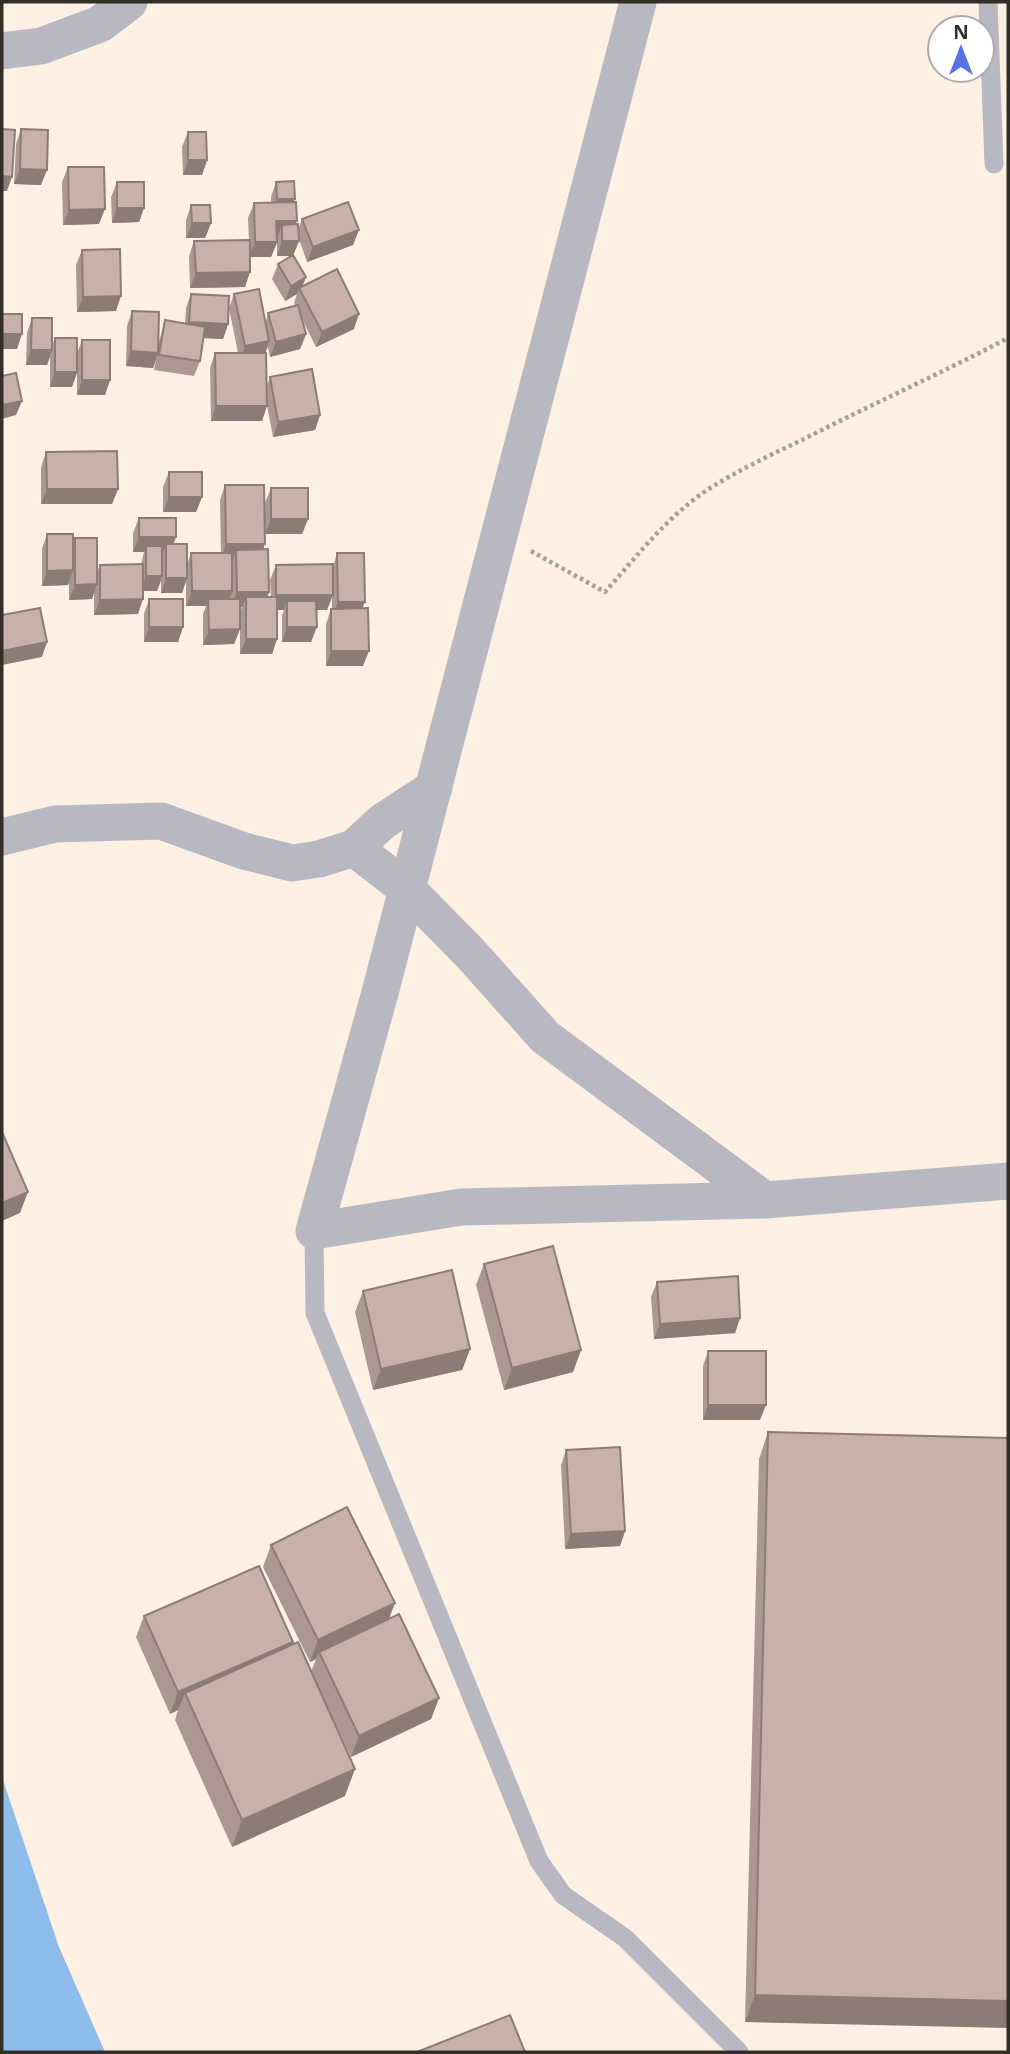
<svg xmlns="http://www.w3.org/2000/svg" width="1010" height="2054" font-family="'Noto Sans',sans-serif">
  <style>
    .water { fill: #8fbdeb }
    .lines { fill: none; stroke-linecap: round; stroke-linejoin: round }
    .path { stroke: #a99f94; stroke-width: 4.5; stroke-dasharray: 3.5 3.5; stroke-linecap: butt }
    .lane { stroke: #b7b8c1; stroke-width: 19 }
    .street { stroke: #b7b8c1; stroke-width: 37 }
    .wall { fill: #ab9891 }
    .shaded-wall { fill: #8b7c76 }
    .building { fill: #c7b1a9; stroke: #8b7c76; stroke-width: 2 }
  </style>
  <rect width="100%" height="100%" fill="#fef1e4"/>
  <path class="water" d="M2,1777l57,170 46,105h-103z"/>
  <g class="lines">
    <path class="path" d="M531,551l74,41c32,-36 62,-75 102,-102 30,-19 63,-35 95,-50 68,-35 138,-66 206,-102"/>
    <path class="lane" d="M988,2l6,162
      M314,1231l1,82 224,548 24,34 62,43 114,114"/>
    <path class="street" d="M638,2l-257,987 -67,242 147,-24 304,-7 243,-19
      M2,51l39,-5 59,-22 29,-22
      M2,837l53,-13 106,-3 83,30 48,12 27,-4 35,-11 53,41 62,63 76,85 220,163
      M354,848l28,-26 52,-34"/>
  </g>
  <path class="wall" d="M21,129l20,56 -27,-1 2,-40z
    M188,132l19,28 -5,15h-19l-1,-28z
    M68,167l31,57 -36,1 -1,-43z
    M117,182l27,26 -5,14 -27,1 -1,-26z
    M276,182l18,20 3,19 -2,3 3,6 4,-11 51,26 -46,17 -8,-23 -6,17 13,21 -4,9 52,43 -38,18 -16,-32 6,19 -6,15 -30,8 -2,-10 -3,6 2,33 3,-9 50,38 -5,15 -42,7 -6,-32 -5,16h-51l-1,-53 5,-15h23l-9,-45 5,-14 32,27 2,-8 28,-7 -2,-3 3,-9 -12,7 -13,-22 6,-15 14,-8h-15v-13l-6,14h-21l-5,30 -55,1 -1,-32 5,-15 55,-1 -1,-22 6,-15 17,-1v-5z
    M191,205l20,18 -6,15h-19v-18z
    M82,250l34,61 -39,1 -1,-47z
    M191,294l37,30 -5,15 -20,-1 -3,23 -6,15 -40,-6 2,-10 -3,8 -27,-2 1,-40 5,-15 27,31 6,-22 20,4 1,-16z
    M32,318l20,28 3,-8 22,16 5,-14 28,40 -5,15h-28v-22l-5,14h-22v-30l-3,8h-21l1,-32z
    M46,452l72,37 -6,15h-71v-37z
    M169,472l33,25 -6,15h-33v-25z
    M225,485l38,64 6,43 -2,5h4l-1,-17 6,-15 57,1 4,-13 26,55v58h-37v-42l5,-15h1v-13l-5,14h-11l-5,32h-29v-26l2,-6h-7v29l-5,15h-32v-42l2,-5h-2v22l-6,15 -31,1v-31l3,-8h-20v-25l-4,12h-21v-12l-4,10h-14l-5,23 -44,1v-22l-2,6 -23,1v-20l-1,5 -26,1v-37l5,-15 26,10 2,-6 22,34 3,-7 41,-1 3,-12h-11v-19l6,-15 37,19 -3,7 14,21 4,-12h30l-1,-53z
    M271,488l37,31 -6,15h-37v-31z
    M149,599l34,28 -5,15h-34v-28z
    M484,1264l97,86 -8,22 -69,18 -28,-105z
    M657,1282l83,36 -5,15 -81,6 -3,-42z
    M363,1291l107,58 -8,21 -89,20 -18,-78z
    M708,1351l52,69h-57v-54z
    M768,1432l240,6 -263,584 14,-563z
    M566,1450l59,81 -5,15 -55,3 -4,-84z
    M271,1545l118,73 50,80 -8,21 -80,38 -25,-53 19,92 -113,51 -57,-127 3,-10 -8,4 -34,-77 8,-21 148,28 19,28 5,-13 -6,3 -47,-95z"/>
  <path class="shaded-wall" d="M188,160h19l-5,15h-19z
    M20,169l27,1 -6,15 -27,-1z
    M2,176l10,1 -5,14h-5z
    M277,199h18l-6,15h-18z
    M117,208h27l-5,14 -27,1z
    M105,209l-6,15 -36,1 6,-15z
    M276,221h21l-6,15 -9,-11 -4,11h-7z
    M192,223h19l-6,15h-19z
    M359,230l-6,15 -46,17 6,-15z
    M282,241h17l-6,15h-16z
    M255,242h22l-6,15h-22z
    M250,272l-5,15 -55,1 6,-15z
    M306,277l-5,13 -2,-2 -2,6 -12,7 6,-15z
    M121,296l-5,15 -39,1 6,-15z
    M359,314l-5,15 -38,18 6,-15z
    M189,322l39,2 -5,15 -39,-2z
    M2,334h20l-5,15h-15z
    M306,334l-6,15 -30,8 6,-15z
    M269,341l-5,15 -24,5 5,-15z
    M31,350h21l-5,15h-21z
    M131,351l27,2 -5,15 -27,-2z
    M55,372h22l-5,15h-22z
    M82,380h28l-5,15h-28z
    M22,401l-6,14 -14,4v-14z
    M216,406h51l-5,15h-51z
    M320,415l-5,15 -42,7 5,-15z
    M47,489h71l-6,15h-71z
    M169,497h33l-6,15h-33z
    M271,519h37l-6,15h-37z
    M139,537h37l-6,15 -4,-8 -3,8h-17v-6l-2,6h-11z
    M226,544h39l-5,15 -24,-9 -3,9h-12z
    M73,570l-5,15 -26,1 5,-15z
    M146,576h16l-5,15h-16z
    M166,578h21l-5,15h-21z
    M97,584l-5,15 -23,1 6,-15z
    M192,591h40l-5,15 -19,-7 -2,7h-20z
    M237,592h32l-6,15 -17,-10 -4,10h-11z
    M276,595h57l-6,15h-40v-9l-3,9h-13z
    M143,599l-5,15 -44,1 6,-15z
    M338,602h27l-6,15h-27z
    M149,627h34l-5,15h-34z
    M287,627h30l-6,15h-29z
    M240,629l-6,15 -31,1 6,-15z
    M246,639h31l-5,15h-32z
    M47,642l-5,15 -40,8v-14z
    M331,651h38l-6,15h-37z
    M28,1192l-8,21 -18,8v-18z
    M740,1318l-5,15 -81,6 6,-15z
    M470,1349l-8,21 -89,20 8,-21z
    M581,1350l-8,22 -69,18 8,-22z
    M708,1405h58l-6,15h-57z
    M625,1531l-5,15 -55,3 6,-15z
    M395,1603l-8,21 -68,28 -3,7 -6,3 8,-22z
    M293,1642l-8,22 -100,29 -7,17 -8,4 8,-22z
    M439,1698l-8,21 -80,38 8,-21z
    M355,1769l-10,27 -113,51 10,-27z
    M755,1995l253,6v27l-263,-6z"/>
  <path class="building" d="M2,129l13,1 -3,47 -10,-1z
    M21,129l27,1 -1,40 -27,-1z
    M188,132h18l1,28h-19z
    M68,167h36l1,42 -36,1z
    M294,181l1,18h-18l-1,-17z
    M117,182h27v26h-27z
    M296,202l1,19h-21l1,21h-22l-1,-39z
    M348,202l11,28 -46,17 -11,-28z
    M191,205h19l1,18h-19z
    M298,224l1,17h-17v-16z
    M250,240v32l-54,1 -2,-32z
    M120,249l1,47 -38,1 -1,-47z
    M293,255l13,22 -15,9 -13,-22z
    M337,269l22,45 -37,18 -23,-44z
    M259,289l10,52 -24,5 -11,-52z
    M191,294l38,2 -1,28 -39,-2z
    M298,305l8,29 -30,8 -8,-29z
    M132,311l27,1 -1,41 -27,-2z
    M2,314h20v20h-20z
    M32,318h20v32h-21z
    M165,320l40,7 -5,34 -41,-6z
    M55,338h22v34h-22z
    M82,340h28v40h-28z
    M215,353h51l1,53h-51z
    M312,369l8,46 -42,7 -8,-45z
    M16,373l6,28 -20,4v-29z
    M117,451l1,38h-71l-1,-37z
    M169,472h33v25h-33z
    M225,485h39l1,59h-39z
    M271,488h37v31h-37z
    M139,518h37v19h-37z
    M47,534h26v36l-26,1z
    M75,538h22v46l-22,1z
    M166,544h21v34h-21z
    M146,546h16v30h-16z
    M268,549l1,43h-32l-1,-42z
    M191,553h41v38h-40z
    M337,553h27l1,49h-27z
    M143,564v35l-43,1v-35z
    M333,564v31h-57v-30z
    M246,597h31v42h-31z
    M149,599h34v28h-34z
    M208,599h32v30l-31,1z
    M287,601h29l1,26h-30z
    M40,608l7,34 -45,9v-36z
    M368,608l1,43h-38v-42z
    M2,1132l26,60 -26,11z
    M553,1246l28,104 -69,18 -28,-104z
    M452,1270l18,79 -89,20 -18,-78z
    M738,1276l2,42 -80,6 -3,-42z
    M708,1351h58v54h-58z
    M768,1432l240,6v563l-253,-6z
    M620,1447l5,84 -54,3 -5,-84z
    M347,1507l48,96 -77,37 -47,-95z
    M259,1566l34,76 -115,50 -34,-76z
    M399,1614l40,84 -80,38 -40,-84z
    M298,1642l57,127 -113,51 -57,-127z
    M510,2015l15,37h-108z"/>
  <rect width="1010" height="2054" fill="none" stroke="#332e27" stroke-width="7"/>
  <g transform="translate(961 49)"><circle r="33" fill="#ffffff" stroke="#adaba9" stroke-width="2"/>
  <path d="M0-5L12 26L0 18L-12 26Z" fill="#5770e6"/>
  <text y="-10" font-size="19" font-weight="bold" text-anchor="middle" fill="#332e27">N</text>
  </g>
</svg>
